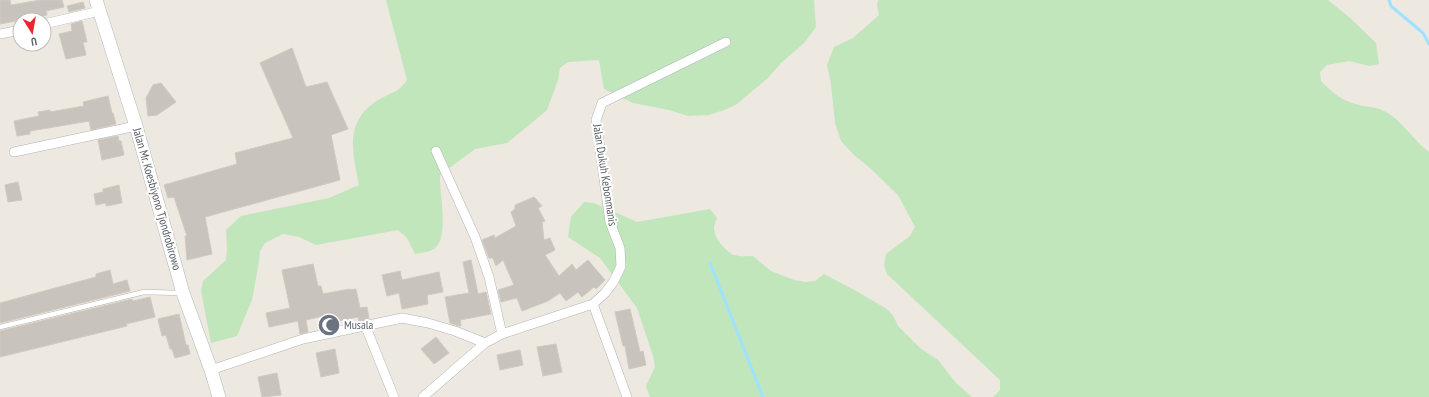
<svg xmlns="http://www.w3.org/2000/svg" width="1429" height="397" font-family="'PT Sans Narrow',sans-serif">
  <style>
    .green { fill: #c1e6bb }
    .lines { fill: none; stroke-linecap: round; stroke-linejoin: round }
    .stream { stroke: #9ee2ff; stroke-width: 3 }
    .building { fill: #c8c3bd; stroke: #d2c9be }
    .lane-casing { stroke: #b1b5b9; stroke-width: 5.5 }
    .street-casing { stroke: #b1b5b9; stroke-width: 10 }
    .secondary-casing { stroke: #b2b7bc; stroke-width: 14 }
    .lane { stroke: #fff; stroke-width: 4.5 }
    .street { stroke: #fff; stroke-width: 9 }
    .secondary { stroke: #fff; stroke-width: 13 }
    .labels { text-anchor: middle; stroke-width: 4; stroke-linejoin: round; paint-order: stroke }
    .street-label { font-size: 12px; fill: #595e62; stroke: #fff }
    .worship-label { font-size: 12px; fill: #5b616d; stroke: #fff; text-anchor: start }
  </style>
  <rect width="100%" height="100%" fill="#ede8e0"/>
  <path class="green" d="M386,0h428l2,27 -12,16 -23,20 -13,15 -31,26 -10,5 -18,6 -21,1 -19,-6 -36,-7 -29,-14 -5,-29 -31,2 -8,6 -2,12 -11,30 -7,6 -33,27 -32,6 -35,26c-1,17 10,63 -6,74 -5,3 -13,4 -19,5l-8,-16 -9,-8 -82,15 -17,-8 -16,-3 -18,9 -5,8 -1,11 -7,38 -15,36 -26,7 -10,-52 2,-10 23,-21 1,-10 -1,-20 15,-14 88,-18 30,-13c-7,-35 -15,-65 21,-86 12,-7 18,-6 27,-19z
    M878,0h450l21,17 27,26 3,21 -10,2 -20,-5 -22,4 -7,7 1,9c15,15 21,20 42,25 7,1 14,1 21,5 18,9 29,29 45,41v245h-439h3l7,-7v-10l-113,-106 -3,-9 2,-11 24,-18 5,-9 -17,-32 -28,-27 -16,-13 -13,-14 -6,-18 -4,-39 -4,-19 7,-18 19,-9 26,-23 -2,-10z
    M584,202l10,1 43,19 73,-13 7,9c-1,3 -3,7 -3,10 0,10 11,23 20,27 7,2 13,1 19,1l18,15 23,9 11,2 10,-1 9,-7 34,18 29,17 7,8 4,9 22,22 18,12 18,23 16,14h-322l-4,-11 9,-19 -2,-11 -16,-48 -37,-50 -32,-21 3,-20z"/>
  <g class="lines">
    <path class="stream" d="M1389,0l2,6 32,27 6,11
      M710,263l53,134"/>
  </g>
  <path class="building" d="M0,0h10l1,5 30,-5h21l2,7 -18,4 1,4 -47,9z
    M83,2l2,6 -16,4 -2,-6z
    M82,21l5,21h-4l3,13 -20,4 -7,-25 13,-3 -1,-7z
    M292,48l14,39 21,-5 21,47 -17,6 9,45 -135,37 7,37 -25,6 -2,-24h2l-13,-39 -6,1 -4,-13 73,-21 -2,-11 58,-15 -33,-75z
    M161,83l15,19 -19,13 -9,1 -2,-18 7,-13z
    M108,96l4,17h1l3,11 -25,6 -2,-9 -59,10v3l-13,2 -3,-15 25,-5 -1,-4 12,-2v2l34,-6 -1,-4z
    M118,136l1,5h2l3,14 -22,5 -4,-20z
    M18,182l4,18 -14,2 -3,-17z
    M119,185l3,18 -16,3v-3l-10,2 -2,-11 9,-2v-3z
    M534,197l8,9 -4,2 7,13 -3,1 2,18 6,-2 5,12 -10,5 14,21 13,-12 4,6 12,-10 17,20 -9,9 -2,-2 -12,10 -4,-5 -12,9 -6,-8 -12,8 -26,10 -5,-13 -16,4 -3,-12 16,-5 -11,-25 -7,6 -3,-8h-4l-7,-18 12,-5 1,3 21,-12 -5,-14 4,-3v-4z
    M471,260l7,34 8,-2 5,22 -31,6 1,6h-2l-9,-3 -5,-26 24,-4 -6,-31z
    M313,264l5,22h3l2,8 27,-5v1l6,-1 4,19 7,-1 2,12 -10,2 -1,-4 -25,5 1,4 -9,2 -2,-12 -17,4 2,12 -8,2 -2,-13 -29,6 -3,-14 24,-5 -8,-38z
    M110,270l3,14 14,-4 3,11 -130,32v-20l96,-26v-3z
    M400,271l2,9 37,-8 4,20 -16,3 1,9 -26,5 -3,-16 -12,3 -5,-21z
    M150,297l5,20 -29,7 1,2 -127,31v-26l132,-32 1,2z
    M630,309l10,43 3,-1 3,14 -17,4 -4,-23h-2l-8,-34z
    M179,314l7,31h2l2,9 -15,4 -3,-9h-2l-4,-14 -4,1 -4,-17z
    M436,337l13,16 -15,11 -13,-15z
    M556,344l6,28 -19,4 -6,-29z
    M335,349l4,24 -18,4 -5,-24z
    M520,350l3,15 -23,5 -3,-15z
    M277,373l4,22 -19,2 -4,-20z"/>
  <g class="lines">
    <g class="lane-casing">
      <path id="lane" d="M0,327l144,-35 37,1"/>
    </g>
    <g class="street-casing">
      <path id="street" d="M44,24l56,-13
        M0,34l20,-4
        M436,151l39,86 14,40 13,57
        M14,152l122,-26
        M593,304l34,93
        M365,325l29,72
        M211,370l92,-31 99,-21 26,5 27,8 30,12 17,-9 91,-30 12,-11 9,-12 7,-15 -1,-18 -10,-26 -14,-102 6,-17 124,-61
        M423,397l62,-54"/>
    </g>
    <g class="secondary-casing">
      <path id="secondary" d="M96,0l40,126 47,167 28,77 8,27"/>
    </g>
    <use href="#lane" class="lane"/>
    <use href="#street" class="street"/>
    <use href="#secondary" class="secondary"/>
  </g>
  <defs>
    <g id="mosque-disc" transform="scale(1.15)"><circle r="9.5" fill="#6b7280" stroke="#fff"/><path d="M3.5-4.9A6 6 0 1 0 3.5 4.9A5 5 0 1 1 3.5-4.9Z" fill="#fff"/></g>
  </defs>
  <g fill-rule="evenodd">
    <use href="#mosque-disc" x="329" y="325"/>
  </g>
  <g class="labels">
    <g class="street-label">
      <text transform="translate(605 175) rotate(81)" y="4">Jalan Dukuh Kebonmanis</text>
      <text transform="translate(157 199) rotate(74)" y="4">Jalan Mr. Koesbiyono Tjondrobirowo</text>
    </g>
    <g class="worship-label">
      <text x="344" y="329">Musala</text>
    </g>
  </g>
  <g transform="translate(32 32) rotate(169)"><circle r="19" fill="#ffffff" stroke="#bdbfc0"/>
  <path d="M0-3L7 15L0 10L-7 15Z" fill="#f02330"/>
  <text y="-6" font-size="11" font-weight="bold" text-anchor="middle" fill="#595e62">U</text>
  </g>
</svg>
